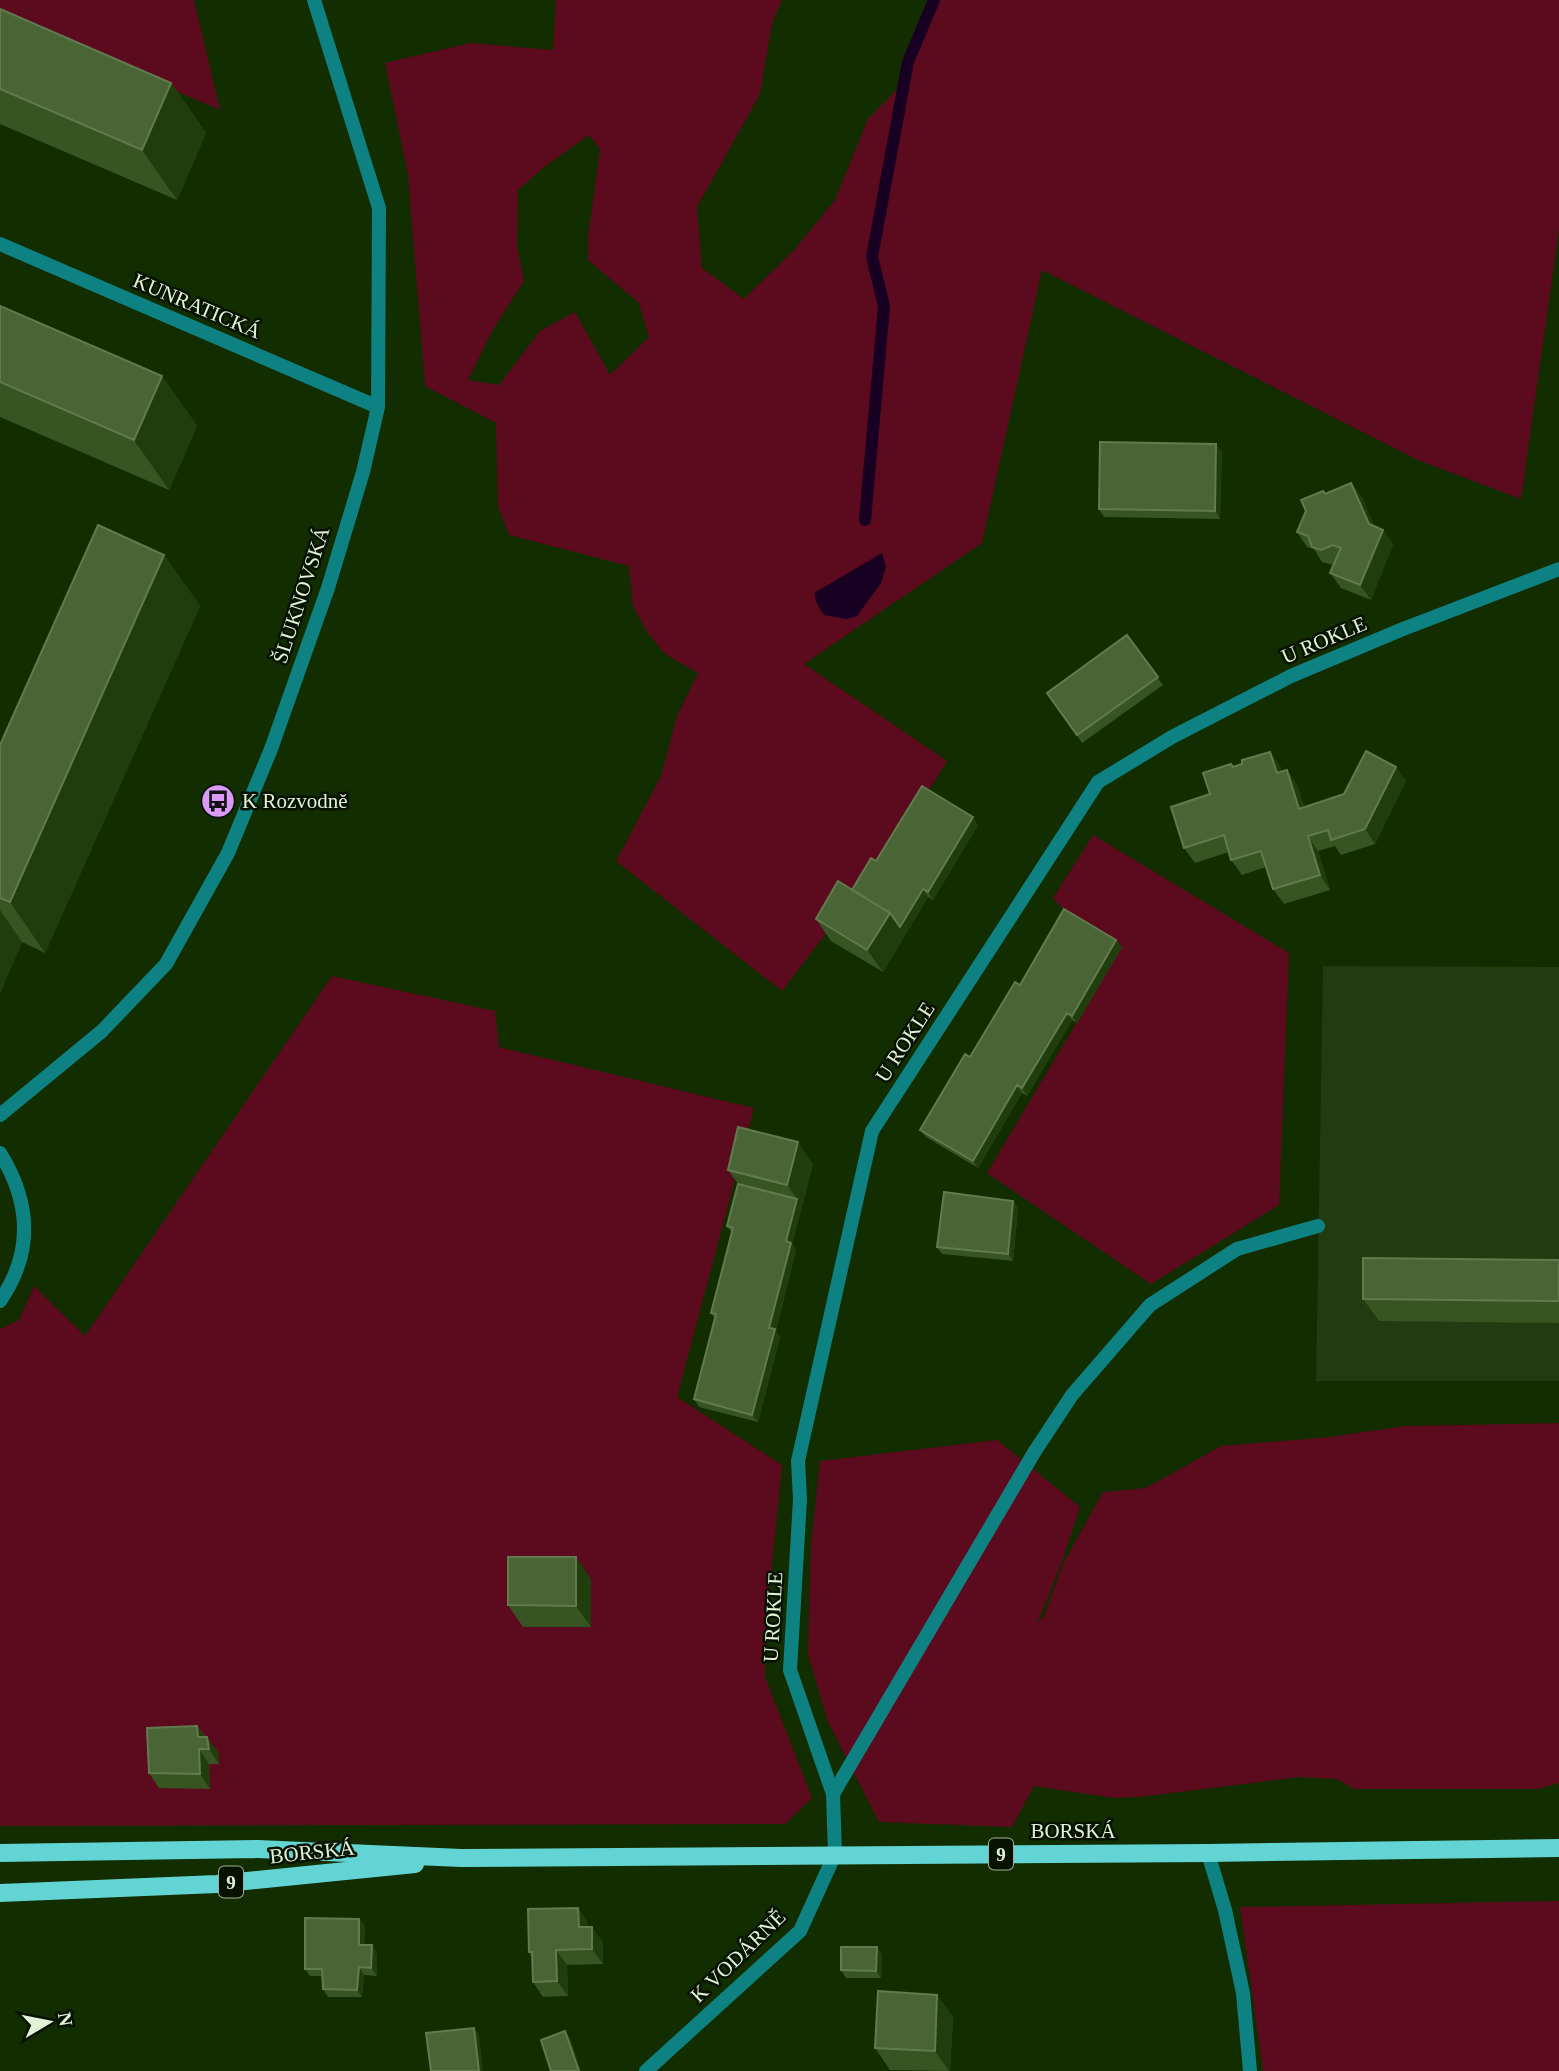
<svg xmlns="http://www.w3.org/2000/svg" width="1559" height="2071" font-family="'Times New Roman',serif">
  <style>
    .built { fill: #223b10 }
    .green { fill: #5c0a1e; fill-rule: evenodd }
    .water { fill: #180023 }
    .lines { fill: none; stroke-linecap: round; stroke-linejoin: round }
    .stream { stroke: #180023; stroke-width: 12 }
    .lane { stroke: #0e8282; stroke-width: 14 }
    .street { stroke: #0e8282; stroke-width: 14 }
    .primary { stroke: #62d4d3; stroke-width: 18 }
    .wall { fill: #375423 }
    .shaded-wall { fill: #203d0d }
    .building { fill: #496536; stroke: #617b4f; stroke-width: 2 }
    .labels { text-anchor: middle; stroke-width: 5; stroke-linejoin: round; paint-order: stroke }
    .shield { fill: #071202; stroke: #a0af97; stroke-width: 2 }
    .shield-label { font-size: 19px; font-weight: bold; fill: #e1f2d7 }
    .street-label { font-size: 21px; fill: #e1f2d7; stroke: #071202 }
    .poi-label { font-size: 21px; fill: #e1f2d7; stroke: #071202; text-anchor: start }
  </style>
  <rect width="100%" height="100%" fill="#122d00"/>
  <path class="built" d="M1323,966l236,1v414h-243z"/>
  <path class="green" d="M0,0h194l26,110 -220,-95z
    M556,0h226l-10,24 -12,70 -63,113 5,61 42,31 51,-50 40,-49 33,-81 42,-43 21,-76h628v230l-38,269 -103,-39 -376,-190 -60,273 -178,121 143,97 -43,70 -122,160 -166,-130 45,-85 16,-60 21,-43 -33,-19 -18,-22 -14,-26 -4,-40 -120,-31 -11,-29 -2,-83 -71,-37 -17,-211 -23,-112 85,-20 83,7zM589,135l11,14 -12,89v22l51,43 10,34 -39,38 -35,-63 -35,19 -41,54 -31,-5 24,-49 32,-50 -7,-35 1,-56 26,-23z
    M1093,835l196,118 -10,252 -128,79 -164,-111 134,-225 -51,-32 -17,-18z
    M332,976l163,35 4,36 255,61 -77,289 105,68 -17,169v43l47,121 -27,26 -785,2v-497l19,-9 15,-34 51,50z
    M1559,1423v360l-21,6h-184l-17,-10 -38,-2 -160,20 -25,1 -80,-12 -22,41 -133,-5 -51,-100 -20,-67 3,-110 9,-84 177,-21 83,67 -19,57 -24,60 7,-8 19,-52 40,-72 43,-4 75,-42 109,-9 75,-11z
    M1559,1901v170h-296l-23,-164z"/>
  <path class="water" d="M882,553l4,14 -5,16 -24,33 -11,3 -22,-4 -7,-11 -3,-11z"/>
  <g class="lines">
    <path class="stream" d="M865,520l19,-214 -12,-49 36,-195 26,-62"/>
    <path class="lane" d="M0,1153c31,50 33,100 0,148
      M833,1794l202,-343 37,-56 78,-90 87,-56 81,-23
      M1208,1853l17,57 18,83 7,78"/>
    <path class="street" d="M0,244l378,163
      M0,1115l102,-84 64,-67 62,-111 43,-104 57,-161 35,-116 15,-65 1,-199 -65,-208
      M646,2071l154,-140 35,-77 -2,-60 -43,-124 10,-171 -2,-38 74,-330 226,-349 74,-45 119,-61 112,-47 156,-60"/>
    <path class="primary" d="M0,1853l258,-4 203,9 747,-5 351,-5
      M0,1893l217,-9 198,-20"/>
  </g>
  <path class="wall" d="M0,9l171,74 35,50 -29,67 -177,-76z
    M0,306l162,70 35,50 -28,64 -169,-73z
    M1222,451l-2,68 -116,-2 -5,-8z
    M1351,483l11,15 12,28 9,4 10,14 -22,56 -30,-12 -11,-15 4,-9 -2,1 -10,-3 -8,-13 -7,-2 -10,-15 28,-38z
    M164,555l36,51 -155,347 -23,-11 -22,51v-248z
    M1127,635l36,50 -81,58 -35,-50z
    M1270,752l10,14 2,6 5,-2 10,15 7,22 40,-13 52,-27 10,14 -31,63 -34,11 -6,-9 -17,5 12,39 -46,14 -11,-15 -7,-22 -24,8 -11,-15 -2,-8 -34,11 -11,-15 26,-54 23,-27z
    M978,825l-45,75 -5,-3 -45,75 -52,-31 -15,-22 36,-29 24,-29z
    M1116,940l6,7 -45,76 -5,-3 -45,76 -5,-3 -44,75 -52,-31 -6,-7 100,-145z
    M813,1164l-21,80 4,6 -20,81 4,6 -22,85 -59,-15 -5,-8 21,-80 -4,-6 20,-81 -4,-6 11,-42 -10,-14z
    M1013,1201l5,7 -5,53 -71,-7 -5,-7z
    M1559,1260v63l-180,-2 -16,-22z
    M591,1579v48h-68l-15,-22z
    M197,1726l21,26 1,12h-10l1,25 -51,-1 -10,-15z
    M578,1908l10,15v4l15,15v22l-36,1 1,31 -25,1 -10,-15 -1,-25 -3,-5z
    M359,1919l6,7 -1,19 13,8v23l-13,-1 -2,22h-34l-5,-8 -1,-13h-12l-5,-7z
    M877,1947l5,8 -1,23h-35l-5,-8z
    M953,2016l-3,55 -60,-1 -15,-22z"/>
  <path class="shaded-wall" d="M171,83l35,50 -29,67 -35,-50z
    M162,376l35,50 -28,64 -35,-50z
    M1216,444l6,7 -2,68 -5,-8z
    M1351,483l11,15 17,41 -10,-15z
    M1383,530l10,14 -22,56 -11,-15z
    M164,555l36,51 -155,347 -35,-51z
    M1270,752l10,14 7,22 -10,-15z
    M1396,767l10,14 -31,63 -10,-15z
    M1287,770l10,15 13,38 -11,-14z
    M973,817l5,8 -45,75 -5,-8z
    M1308,836l10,15 12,39 -10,-15z
    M923,889l5,8 -45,75 -16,-22 23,-37z
    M0,910l22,32 -22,51z
    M1116,940l6,7 -45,76 -5,-7z
    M1067,1013l5,7 -45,76 -5,-8z
    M1017,1085l5,8 -44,75 -5,-7z
    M798,1142l15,22 -21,80 4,6 -20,81 4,6 -22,85 -6,-7 34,-174 11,-42 -10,-14z
    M1013,1201l5,7 -5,53 -5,-7z
    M576,1557l15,22v48l-15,-21z
    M197,1726l11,15 -1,-4 11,15 1,12 -10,-15 -11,-12z
    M199,1749l10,15 1,25 -10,-15z
    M578,1908l10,15 1,19 -10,-15z
    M359,1919l6,7 -1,26 -5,-7z
    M592,1927l11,15v22l-11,-15z
    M372,1945l5,8v23l-6,-8z
    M877,1947l5,8 -1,23 -5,-7z
    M556,1950l11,15 1,31 -11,-15z
    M359,1967l5,8 -2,22 -5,-7z
    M937,1995l16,21 -3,55h-1l-14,-20z
    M474,2028l5,7 4,36h-4z
    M565,2031l6,8 10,32h-2z"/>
  <path class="building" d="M0,9l171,74 -29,67 -142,-61z
    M0,306l162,70 -28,64 -134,-58z
    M1100,442l116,2 -1,67 -116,-2z
    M1351,483l18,41 14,6 -23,55 -30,-12 11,-25 -8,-3 -12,5 -9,-3 -4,-11 -11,-4 9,-21 -5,-11 22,-9 2,3z
    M98,525l66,30 -154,347 -10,-4v-153z
    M1127,635l31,42 -81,58 -30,-42z
    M1366,751l30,16 -31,62 -34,11 -3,-10 -20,6 12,39 -47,14 -12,-38 -30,9 -7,-25 -40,13 -13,-41 39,-13 -7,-21 28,-9 2,3 9,-3v-4l28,-8 7,21 10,-3 12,39 45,-15z
    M922,786l51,31 -45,75 -5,-3 -23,38 -10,-14 -38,-23 19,-32 5,3z
    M838,881l52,32 -23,37 -51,-31z
    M1064,909l52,31 -44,76 -5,-3 -45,75 -5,-3 -44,76 -53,-31 45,-76 5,3 45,-75 5,3z
    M738,1127l60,15 -11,43 -59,-15z
    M738,1184l59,15 -11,42 5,2 -22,85 6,1 -23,86 -58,-16 22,-85 -5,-1 22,-85 -6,-2z
    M944,1192l69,9 -5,53 -71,-7z
    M1363,1258l196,2v41l-196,-2z
    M508,1557h68v49l-68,-1z
    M197,1726l1,11h9l2,12h-10l1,25 -51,-1 -2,-45z
    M578,1908l1,19h13v22l-36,1 1,31 -24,1 -1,-30h-3l-1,-43z
    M305,1918l54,1v26h13l-1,23 -12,-1 -2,23 -34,-1 -1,-20h-17z
    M841,1947h36l-1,24 -35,-1z
    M878,1991l59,4 -2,56 -60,-3z
    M474,2028l5,43h-48l-5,-38z
    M565,2031l14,40h-28l-10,-31z"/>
  <defs>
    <g id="bus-disc" transform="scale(1.75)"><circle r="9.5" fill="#da9af7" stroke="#071202"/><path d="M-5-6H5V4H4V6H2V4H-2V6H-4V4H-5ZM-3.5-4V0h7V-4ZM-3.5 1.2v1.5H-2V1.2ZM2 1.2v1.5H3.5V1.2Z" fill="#111"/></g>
  </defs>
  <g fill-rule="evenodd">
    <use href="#bus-disc" x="218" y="801"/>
  </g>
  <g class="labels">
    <g class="shield">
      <rect x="989" y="1838.5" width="24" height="31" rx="5"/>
      <rect x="219" y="1866.5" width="24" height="31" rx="5"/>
    </g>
    <g class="shield-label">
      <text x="1001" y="1861">9</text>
      <text x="231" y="1889">9</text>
    </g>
    <g class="street-label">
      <text transform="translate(197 306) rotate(23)" y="7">KUNRATICKÁ</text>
      <text transform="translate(301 595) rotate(-72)" y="7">ŠLUKNOVSKÁ</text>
      <text transform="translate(1324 640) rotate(-23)" y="7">U ROKLE</text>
      <text transform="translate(905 1042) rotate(-57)" y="7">U ROKLE</text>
      <text transform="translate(773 1617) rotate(-87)" y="7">U ROKLE</text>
      <text x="1073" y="1838">BORSKÁ</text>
      <text transform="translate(312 1852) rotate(-6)" y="7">BORSKÁ</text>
      <text transform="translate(738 1956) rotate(-44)" y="7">K VODÁRNĚ</text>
    </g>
    <g class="poi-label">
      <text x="242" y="808">K Rozvodně</text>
    </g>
  </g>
  <g transform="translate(49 2022) rotate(80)" stroke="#071202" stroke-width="5" paint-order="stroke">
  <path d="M0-5L12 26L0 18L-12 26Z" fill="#e1f2d7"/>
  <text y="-10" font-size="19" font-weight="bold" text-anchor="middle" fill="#e1f2d7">N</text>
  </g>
</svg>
